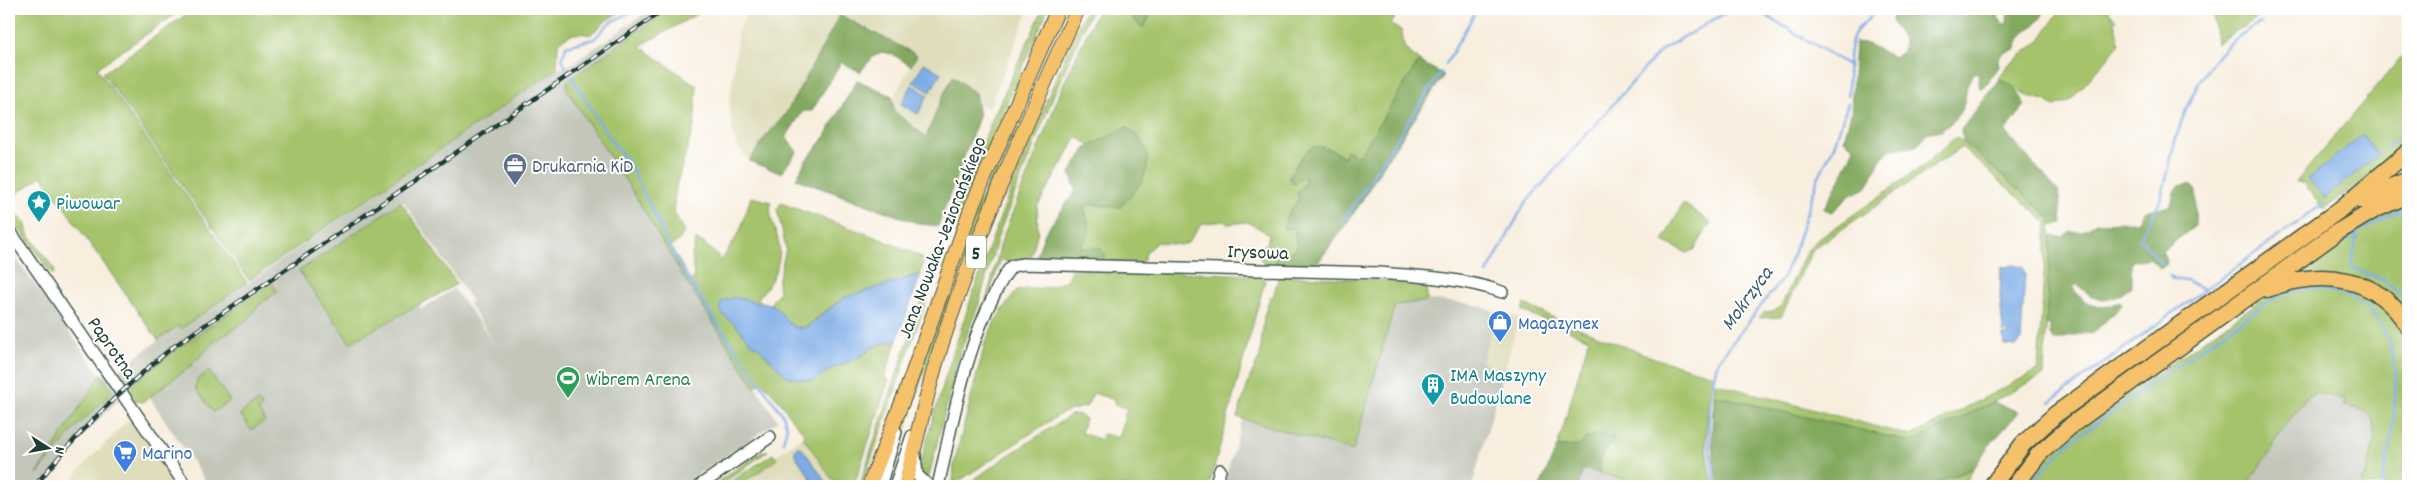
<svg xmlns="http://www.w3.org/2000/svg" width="2417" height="495" font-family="Dekko,sans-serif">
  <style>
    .built { fill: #dfddbb }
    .industrial { fill: #c3c6b9; fill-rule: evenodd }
    .green { fill: #a4c36b; stroke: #628050; fill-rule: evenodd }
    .forest { fill: #83a95f; stroke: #51734a }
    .water { fill: #7dace7; stroke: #4e748e }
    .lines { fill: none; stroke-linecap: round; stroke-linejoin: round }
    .stream { stroke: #7dace7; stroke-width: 2.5 }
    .minor-casing { stroke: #40584e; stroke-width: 14 }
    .major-casing { stroke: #40584e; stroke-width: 16 }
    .highway-casing { stroke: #40584e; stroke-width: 19 }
    .minor { stroke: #fff; stroke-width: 11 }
    .major { stroke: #f5c16b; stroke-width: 14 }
    .highway { stroke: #f5c16b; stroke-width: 16 }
    .rail-casing { stroke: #1f3d34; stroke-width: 4.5 }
    .rail { stroke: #fff; stroke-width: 2.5; stroke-dasharray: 8; stroke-linecap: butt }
    .labels { text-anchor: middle; stroke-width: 4; stroke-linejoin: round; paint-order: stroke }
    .shield { fill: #fff; stroke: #627771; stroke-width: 1 }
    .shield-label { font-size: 19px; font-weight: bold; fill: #1f3d34 }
    .service-label { font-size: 20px; fill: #4e5e75; stroke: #fff; text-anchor: start }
    .culture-label { font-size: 20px; fill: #0d838f; stroke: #fff; text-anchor: start }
    .street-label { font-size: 20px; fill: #1f3d34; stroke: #fff }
    .shop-label { font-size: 20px; fill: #366cbe; stroke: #fff; text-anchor: start }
    .leisure-label { font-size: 20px; fill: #27864d; stroke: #fff; text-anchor: start }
    .water-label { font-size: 21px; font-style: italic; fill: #3b5e6a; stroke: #fff }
  </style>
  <rect width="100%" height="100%" fill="#fff"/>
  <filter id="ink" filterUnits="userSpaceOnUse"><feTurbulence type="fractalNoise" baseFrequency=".02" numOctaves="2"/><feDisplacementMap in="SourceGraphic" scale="10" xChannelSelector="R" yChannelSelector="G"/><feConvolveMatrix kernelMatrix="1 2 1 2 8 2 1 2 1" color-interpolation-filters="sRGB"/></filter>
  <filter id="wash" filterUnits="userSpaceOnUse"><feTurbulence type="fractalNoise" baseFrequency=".0096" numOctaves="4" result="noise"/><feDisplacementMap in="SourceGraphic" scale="20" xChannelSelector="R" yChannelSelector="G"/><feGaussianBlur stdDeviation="1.12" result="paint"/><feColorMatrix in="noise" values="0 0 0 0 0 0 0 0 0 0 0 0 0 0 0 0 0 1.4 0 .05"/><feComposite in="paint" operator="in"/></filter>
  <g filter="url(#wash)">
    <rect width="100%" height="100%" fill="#f8eede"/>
    <path class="built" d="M750,9h279l-40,99 -13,-4 -1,-11 -35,9 -14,35 -32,-26 -1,-13 23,-43 -76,-40 -55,100 -19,21 -17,25 -11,-13 -5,-12 -4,-28 9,-77z
      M1492,310l27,8 -14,50 -8,-2 -1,3 -14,-7 11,-37 -4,-2z
      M131,417l48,69h-112l17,-21z
      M803,437l29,42 21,7h-114l38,-27 -2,-3z"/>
    <path class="industrial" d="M648,9h22l-103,71 114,193 97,148 -98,65h-471l-65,-97 -12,7 -13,3 -37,38 -40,49h-33v-237l91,125 14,-1 64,-47 3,3 376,-260 13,-4 77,-53zM403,201l69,100 -3,3 27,41 -42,-56 -33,20 -2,-3 -69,37 -50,-72zM100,374l13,18 -37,35 -35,43z
      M1433,300l39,4 20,6 -3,13 4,2 -11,37 14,7 1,-3 8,2 -33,118h-249l20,-68 110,33 42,-146z
      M2258,378l111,23 11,24 -16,61h-232z
      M1583,469l68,17h-73z"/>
    <path class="green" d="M9,9h174l-86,59 150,214 -66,47 -3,-3 -20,14 -116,-164 -33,23z
      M194,9h433l-19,10 -18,16c-13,-4 -23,0 -32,8l-1,26 -308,211 -146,-207z
      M670,9h36l-66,37 57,40 -3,40 -18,60 -3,25 11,20 -3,7 -10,9 20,35 3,-5 -2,-22 4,-15 8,3 18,17 18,-29 11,-34 20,5c-2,15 2,21 6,34 8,22 -4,46 -19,62l5,5c-15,1 -22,-11 -42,-1l-1,7 4,7 12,9 15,18 7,4 27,28 6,3 21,3 21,-13 25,-10 19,-13 20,-5 -13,39h5l-35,107 -22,-7 -29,-42 3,-2 -14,-15 -11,-18 -19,-20 -7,5 -74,-114 -48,-81 -66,-102v-9z
      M1043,9h5l-95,217 -4,5v-6l45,-110z
      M1086,9h6l-37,83 -56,141 -21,73 -18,46 -32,128 -9,-12c43,-157 100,-310 167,-459z
      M1098,9h31l5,11 11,5 9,-16h245l-8,16 11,6 2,16 15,14 -60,95 -13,-6 -1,7 -21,-11 -22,10 -13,20 2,6 15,-4v4l-9,11 2,5 -11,31 6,-1c12,19 -4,26 -19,31l-1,6 -10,-1 -7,-11v-4l10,-5 2,-10 -21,-12 -20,2 -4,-3 -23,3 -13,19 -8,2 -23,-3 -10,9 -5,12 -40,-2 -23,-12 11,-17 -6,-27 9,-1 13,3 20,-80 -35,19 -14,-9 -40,70 1,24 -7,26 -22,6 -8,-4 -16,47 17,-67 62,-156z
      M2061,9h46l9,11 -2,2 6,22 -50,57 -16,5 -9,-6 -17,-4 -29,-18 8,-12 32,-25z
      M2212,9h60l-55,34z
      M2408,49v92l-45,40 -40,28 -19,-26 -8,-1zM2362,135l14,16 3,-1 2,2 -56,46 -16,-19z
      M1025,96l4,2c-55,127 -101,255 -141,388h-4l30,-100 60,-172z
      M1956,137l23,16 72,66 -7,156 -90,47 -43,20 -197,-47 1,-12 196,53 127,-66 9,-147 -85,-76 -149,102 -32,68 -23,1 6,-6 10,-1 7,-5 25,-54 10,-11 108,-76z
      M2385,192l-371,283 -7,11h-5l27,-36 32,-30 269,-196z
      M401,202l56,82 -107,59 -51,-72z
      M781,203c48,19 97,32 142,55l-2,16 -78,24 -39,30 -12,-2 -19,-21 -3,-1 9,-12 -1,-10 8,-33 -9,-40z
      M1683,203l28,20 -17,27 -7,3 -24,-12z
      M2408,203v114l-14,-16 -100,-26v-2c37,-27 73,-52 114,-70z
      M19,216l6,6 3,12 27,36 -2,6 -42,-58z
      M1072,269l186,6 7,5 -56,206h-244l42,-30 64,-41 7,-1 7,5 -4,14 21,7 1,-6 16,4 8,-30 -13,-3 1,-5 -22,-7 -6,13 -25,7 -109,72 1,-21 31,-121 10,-22 22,-31c18,-2 51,0 55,-21z
      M934,271l-1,10 -71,205h-3l60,-178z
      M1279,275l148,8v18l-32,4 -42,146 -116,-34 14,-42 9,-18 4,-41 6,-19h3z
      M272,283l5,9 -18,13 -12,15 -33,22 -21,22 -50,38c-9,-1 -14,-5 -17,-13l55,-43z
      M2339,283l33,14 29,29 7,14v107l-8,39h-40l2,-6 4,-4c7,-32 24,-67 -22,-70l1,-7 -30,-6 -8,4 -31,41 -4,12 -22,30 -2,6h-222l14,-22 36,-33 185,-131 19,-11z
      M1524,304l39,18 -2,5 -39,-16z
      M1571,325l86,34 56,16c-5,35 -13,75 1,109l-3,2h-60l-51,-13v-15l14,-21 -11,-3 -17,4 -6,8 -23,1 32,-108 -21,-9z
      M209,371l21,30 -17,11 -18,-24 2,-8z
      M101,374l12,18 -37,35 -39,47z
      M258,401l4,6 -4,3 7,11 -14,9 -11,-16z
      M763,451h5l-49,35h-8z
      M773,454l4,5 -38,27h-15z
      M1974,468l-10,18h-35z"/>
    <path class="forest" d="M1129,9h25l-11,19 -9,-8z
      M1894,9h107l-3,8 5,7h4l1,-15h37c-7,22 -28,20 -29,40l-14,4 -4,8 1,6 -14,19 -5,3 -2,-16 -2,-1c-14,13 -7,21 -14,36 -4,9 -13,17 -21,23 -24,0 -12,8 -26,15 -7,3 -17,2 -24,3l-10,10 -14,28 -16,8 -19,17 -9,-3 16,-27 15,-34 -10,-8 7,-27 4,-71 10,1 29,14 9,-5 1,-11 -12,-20z
      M840,15l77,40 -6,11 -19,-12 -11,-2 -8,5 -13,15 -19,-10 -29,49h-9l-17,26 11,15 -16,21 -32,-12 17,-25 19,-21z
      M1419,61l25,14 -61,90 -25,42 -41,57 -43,1 4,-9 16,-5 3,-5 -3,-18 -11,1 4,-14 12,-17 -2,-5 9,-11v-4l-4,-1 -7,7 -4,-2 -2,-6c20,-30 20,-38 55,-19l2,-7 13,6z
      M953,76l22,17 4,24 -41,109 -18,-2 -124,-45 10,-19 17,-20 34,-60 35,16 2,15 32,26 14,-35z
      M2000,79l14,8 11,18 -20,27 53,59 4,32 -10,3 -3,-10 -85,-73 -3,-13z
      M1126,127c38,24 20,56 -6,80 -13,0 -24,-4 -36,-1l6,26 -10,16h20l6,8 -4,5 -63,-2 -2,-4 8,-22 31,-43 -6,-17 16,-25z
      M2190,184l6,7 -1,35 -33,25 5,13 -7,5 -10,-11 -18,3c-3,9 1,12 0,20 0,6 -5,9 -9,12 -22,13 -29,6 -46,-9l-4,4c11,17 28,25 47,13l2,4 -30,29c-13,-3 -25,5 -38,6l-4,-5v-10l-4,-1 5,-88 12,1 6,-5h12l15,-9 41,-1 7,-11 27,-5 3,-14 5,-6z
      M1714,395l196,47 83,-40 26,10 -32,36 -13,20 -45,18h-209c-11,-29 -8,-61 -6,-91z
      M1603,434l11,4 -14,20v15l-17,-4 -5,17h-38l17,-39 23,-1 6,-8z"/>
    <path class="water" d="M924,63l17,10 -11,19 -17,-10z
      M912,85l16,10 -10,19 -17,-10z
      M2362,135l16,20 -53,43 -17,-19z
      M2013,265l10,2 2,8 -4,65 -5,6 -12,-1 -1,-10h6v-3h-6l-3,-36 1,-28z
      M921,274l-24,66 -23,6 -16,12 -25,10 -21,13 -21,-3 -6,-3 -27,-28 -7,-4 -15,-18 -12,-9 -4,-7 1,-7c18,-9 23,-1 39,1 5,1 9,-1 14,3 10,8 13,20 27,23l9,-4 33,-27z
      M797,447h4l26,36v3h-11l-21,-31v-6z"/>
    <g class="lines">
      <path class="stream" d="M1755,9l95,57
        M1446,64l31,-55
        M568,71l-6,-12 4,-13 28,-7 15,-16 28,-14
        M572,78l42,67 14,16 49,100 42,65 64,89 4,12 -4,15
        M1848,96c1,-19 -2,-45 7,-63 5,-9 17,-13 19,-24
        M2386,147l16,-10 6,-8
        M2377,153l3,-2
        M2404,170l4,-4
        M2408,206l-51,27 -6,34 32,13 25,18
        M1343,221l98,-149
        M2163,265l-23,-27c8,-14 17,-28 22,-44 6,-19 9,-40 15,-59 14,-46 39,-91 84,-112
        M2309,267l48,-34
        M1487,273l37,-68 130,-147 9,-9 69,-40
        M2170,276l3,4h14l16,10
        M2050,402l273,-198
        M1717,486c-12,-35 -10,-89 1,-125l64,-82 12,-27 24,-74 16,-32 14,-43
        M2028,486l42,-44 193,-137c29,-18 47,-21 79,-11 75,25 53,130 39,192"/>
    </g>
  </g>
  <g filter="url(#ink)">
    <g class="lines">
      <g class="minor-casing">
        <path id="minor" d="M9,230l177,256
          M915,455l2,20 12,11
          M699,486l71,-49
          M880,486l16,-54
          M895,486l17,-50
          M938,486c15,-65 26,-134 58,-195 5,-9 9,-18 16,-25l11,-2 355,9c42,3 84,5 124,19
          M1215,486l5,-16"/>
      </g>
      <g class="major-casing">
        <path id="major" d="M869,486l37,-94 66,-186 86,-197
          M905,486c12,-48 22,-96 37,-143 36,-112 87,-227 136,-334"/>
      </g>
      <g class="highway-casing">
        <path id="highway" d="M2360,200l48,-20
          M2267,289c53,-20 109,-15 141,37
          M1992,486l31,-42 33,-30 282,-203 70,-59
          M2015,486l24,-32 34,-30 263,-191 38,-23 34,-15"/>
      </g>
      <use href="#minor" class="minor"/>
      <use href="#major" class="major"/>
      <use href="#highway" class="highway"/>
      <g class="rail-casing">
        <path id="rail" d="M35,486c41,-52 86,-97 138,-139l492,-338"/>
      </g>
      <use href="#rail" class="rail"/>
    </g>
  </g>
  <defs>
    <g id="office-pin" transform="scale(1.25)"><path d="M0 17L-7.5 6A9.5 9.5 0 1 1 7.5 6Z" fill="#5c6f8a" stroke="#fff"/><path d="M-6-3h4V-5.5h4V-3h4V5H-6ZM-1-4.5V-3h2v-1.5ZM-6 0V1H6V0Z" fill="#fff"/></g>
    <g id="sight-pin" transform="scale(1.25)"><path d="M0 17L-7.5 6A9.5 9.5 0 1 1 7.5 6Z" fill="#0f9aa8" stroke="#fff"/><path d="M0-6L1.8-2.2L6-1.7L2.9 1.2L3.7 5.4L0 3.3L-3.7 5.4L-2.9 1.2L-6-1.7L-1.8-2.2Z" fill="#fff"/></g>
    <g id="shop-pin" transform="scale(1.25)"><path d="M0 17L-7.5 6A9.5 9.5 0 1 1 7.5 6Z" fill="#3f7fe0" stroke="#fff"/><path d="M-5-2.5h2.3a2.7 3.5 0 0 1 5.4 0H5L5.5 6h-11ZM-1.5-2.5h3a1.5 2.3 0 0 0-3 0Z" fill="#fff"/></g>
    <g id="stadium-pin" transform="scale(1.25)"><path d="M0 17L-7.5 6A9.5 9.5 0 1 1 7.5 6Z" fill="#2e9e5b" stroke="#fff"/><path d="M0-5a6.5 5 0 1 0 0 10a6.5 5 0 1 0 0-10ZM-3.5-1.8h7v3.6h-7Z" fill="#fff"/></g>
    <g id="building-pin" transform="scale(1.25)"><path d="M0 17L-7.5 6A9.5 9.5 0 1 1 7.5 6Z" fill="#0f9aa8" stroke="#fff"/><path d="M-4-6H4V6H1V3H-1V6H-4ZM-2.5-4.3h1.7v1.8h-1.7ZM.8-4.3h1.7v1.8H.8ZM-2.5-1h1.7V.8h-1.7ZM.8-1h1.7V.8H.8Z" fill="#fff"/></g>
    <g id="supermarket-pin" transform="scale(1.25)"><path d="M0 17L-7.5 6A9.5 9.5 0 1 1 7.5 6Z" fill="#3f7fe0" stroke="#fff"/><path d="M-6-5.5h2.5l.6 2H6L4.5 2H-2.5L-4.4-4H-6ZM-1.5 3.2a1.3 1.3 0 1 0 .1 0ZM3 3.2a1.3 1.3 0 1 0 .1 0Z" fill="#fff"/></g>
  </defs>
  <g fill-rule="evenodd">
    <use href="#office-pin" x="515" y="165"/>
    <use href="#sight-pin" x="39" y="202"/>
    <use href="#shop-pin" x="1500" y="322"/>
    <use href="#stadium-pin" x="568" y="378"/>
    <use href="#building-pin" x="1433" y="385"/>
    <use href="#supermarket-pin" x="125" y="452"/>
  </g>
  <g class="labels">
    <rect class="shield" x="966" y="235.5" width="20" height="33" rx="4"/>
    <g class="shield-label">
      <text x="976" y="259">5</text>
    </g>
    <g class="service-label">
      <text x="532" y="172">Drukarnia KiD</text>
    </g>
    <g class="culture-label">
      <text x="56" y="209">Piwowar</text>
      <text x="1450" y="381">IMA Maszyny<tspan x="1450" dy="23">Budowlane</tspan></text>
    </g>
    <g class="street-label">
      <text transform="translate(941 237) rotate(-69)" y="7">Jana Nowaka-Jeziorańskiego</text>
      <text transform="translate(1258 251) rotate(2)" y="7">Irysowa</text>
      <text transform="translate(113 347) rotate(55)" y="7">Paprotna</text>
    </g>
    <g class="shop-label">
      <text x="1518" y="329">Magazynex</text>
      <text x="142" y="459">Marino</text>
    </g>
    <g class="leisure-label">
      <text x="586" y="385">Wibrem Arena</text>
    </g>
    <g class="water-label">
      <text transform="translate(1746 298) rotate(-54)" y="7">Mokrzyca</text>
    </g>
  </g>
  <rect width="2417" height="495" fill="none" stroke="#fff" stroke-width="30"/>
  <g transform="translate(48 448) rotate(101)" stroke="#ffffff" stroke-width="4" paint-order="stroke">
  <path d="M0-4L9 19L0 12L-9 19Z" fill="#1f3d34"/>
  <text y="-8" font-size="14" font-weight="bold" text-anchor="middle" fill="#1f3d34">N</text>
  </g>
</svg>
